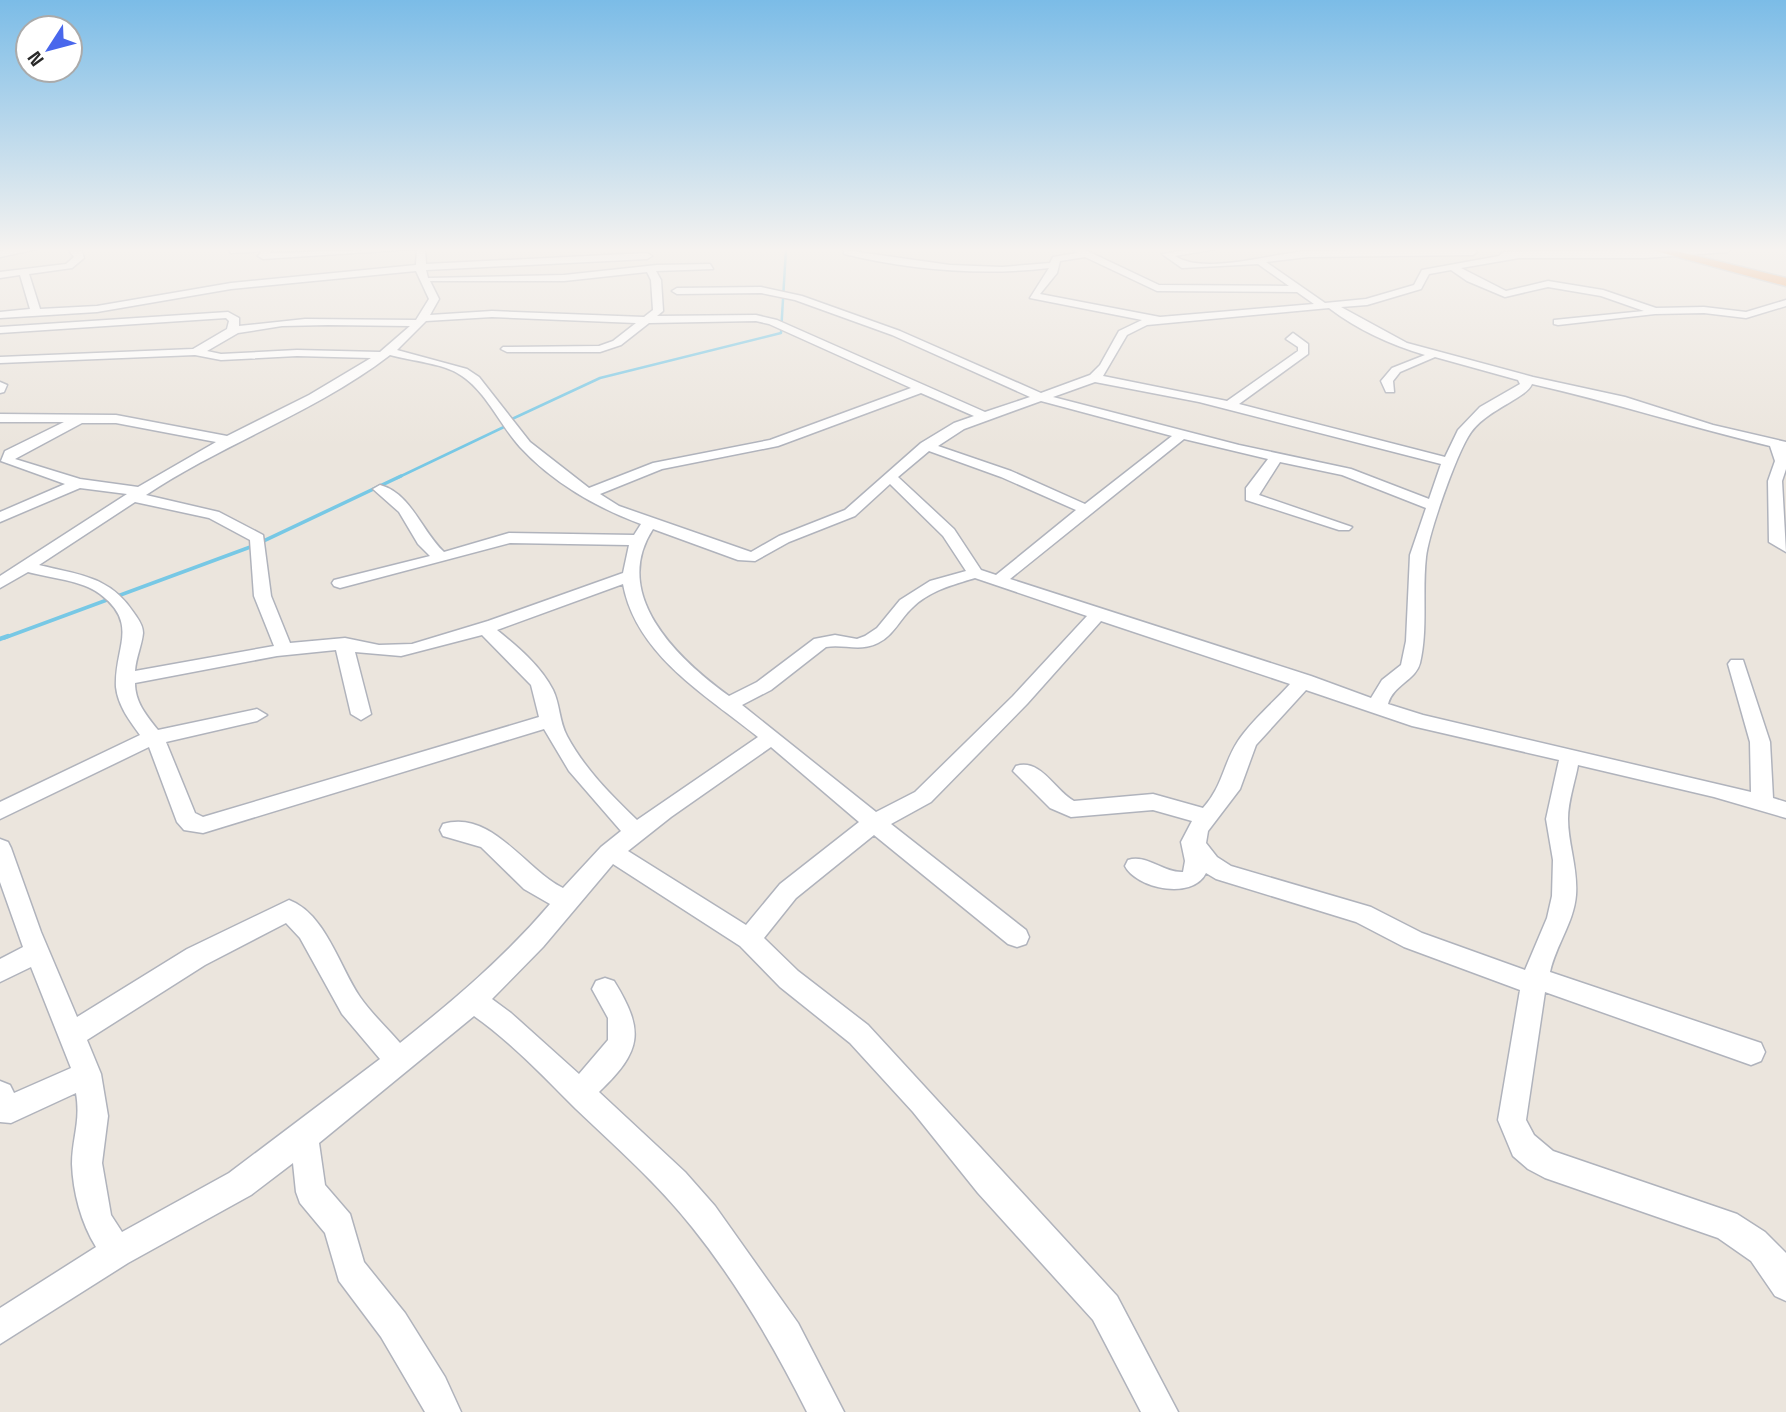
<svg xmlns="http://www.w3.org/2000/svg" width="1786" height="1412" font-family="'Space Grotesk',sans-serif">
  <style>
    .lines { fill: none; stroke-linecap: round; stroke-linejoin: round }
    .stream-far2 { stroke: #77c8e5; stroke-width: 2.5 }
    .stream-far1 { stroke: #77c8e5; stroke-width: 3.5 }
    .stream { stroke: #77c8e5; stroke-width: 4.5 }
    .minor-casing { stroke: #b0b3bc; stroke-width: 3 }
    .highway-casing { stroke: #c3c3c3; stroke-width: 3 }
    .minor { fill: #fff; fill-rule: evenodd }
    .highway { fill: #f2a061; fill-rule: evenodd }
  </style>
  <rect width="100%" height="100%" fill="#ebe5dd"/>
  <g class="lines">
    <path class="stream-far2" d="M512,419l88,-41 181,-45 5,-84
      M397,478l109,-52"/>
    <path class="stream-far1" d="M4,638l249,-92 148,-70"/>
    <path class="stream" d="M0,639l8,-3"/>
    <g class="minor-casing">
      <path id="minor" d="M19,249h18l-37,8v-6z
        M68,249h10l4,3 2,6 -12,10 -43,6 11,35 57,-3 134,-23 185,-18 1,-16h8l1,15 221,-11 5,3 -5,3 -221,11 2,8 136,-3 93,-10 53,-1 3,5 -57,2 5,9 2,31 -6,5 99,-1 21,5 208,92 45,-15 -138,-62 -97,-35 -34,-7 -84,1 -5,-3 5,-3 84,-1 41,9 98,35 141,62 49,-18 10,-10 19,-34 23,-11 -112,-22 19,-30c-69,8 -138,2 -205,-14v-4l106,15 52,2 48,-4 3,-6 24,-4 -4,-4h10l76,36 130,1 -31,-22 -76,4 -20,-14 30,-5h24l-41,7c30,20 100,-4 136,-5 54,-1 108,-1 162,-2l4,3 -4,3 -165,2 -42,5 59,41 41,-4 48,-14 8,-15 77,-14 4,-4 228,-3 -4,3 -82,6h-126l-58,10 45,23 42,-10 55,9 53,18 48,-1 42,5 40,-12v6l-40,12 -42,-5 -49,1 -97,11 -4,-1v-4l90,-9 -43,-15 -53,-9 -43,10 -38,-16 -16,-11 -22,4 -8,15 -54,16 -26,2 66,36 126,34 92,20 88,28 73,17v27l-4,12 4,71 -17,-10 -1,-61 7,-20 -5,-15c-80,-19 -158,-44 -238,-62 -7,16 -49,26 -64,53 -13,22 -39,95 -42,120 -4,35 2,72 -6,106 -4,17 -27,22 -32,41l35,11 328,77 -1,-50 -22,-78 3,-4h12l27,82 3,56 13,4v16l-72,-21 -136,-32c-3,17 -10,36 -10,54 0,25 10,49 8,76 -2,27 -20,50 -26,77l211,71 4,9 -4,9 -10,4 -206,-73 -19,128 8,15 19,16 184,63 28,18 21,21v48l-11,-5 -24,-35 -33,-23 -173,-60 -17,-9 -15,-13 -15,-36 22,-130 -116,-43 -48,-25 -140,-43 -10,-6c-14,28 -70,15 -81,-7l3,-6c19,-6 35,13 55,12l2,-11 -4,-19 11,-21 -39,-11 -82,7 -21,-9 -37,-37 3,-5c25,-8 39,25 58,35l79,-7 50,14c20,-22 20,-44 35,-67 14,-21 35,-38 52,-57l-189,-63 -74,83 -96,98 -40,22 135,106 3,7 -3,7 -9,3 -9,-3 -134,-109 -78,63 -32,40 34,33 70,54 249,271 61,116h-37l-48,-92 -115,-127 -65,-81 -63,-69 -70,-56 -40,-41 -127,-82 -70,83 -51,52 19,14 68,61 29,-34v-22l-16,-29 4,-8 9,-3 9,3c31,50 28,70 -15,111l86,80 30,34 83,117 46,89h-37c-32,-64 -70,-129 -115,-185 -34,-43 -76,-80 -116,-118 -32,-32 -65,-67 -102,-93l-155,127 6,42 25,29 14,48 41,51 40,64 16,35h-36l-44,-75 -42,-56 -14,-48 -25,-30 -4,-11 -3,-29 -42,32 -123,68 -128,81v-36l96,-61c-15,-24 -23,-55 -24,-83 0,-26 9,-42 4,-71l-65,30 -11,-1v-41l10,4 4,8 57,-25 -40,-101 -31,15v-23l23,-12 -23,-65v-43l8,3 3,6 30,84 36,85 110,-68 102,-49c36,13 51,68 71,97 11,16 27,31 40,46 54,-43 105,-86 150,-139l-26,-15 -43,-42 -38,-11 -3,-6 3,-6c49,-15 82,46 120,64l38,-41 20,-16 -52,-60 -25,-42 -341,104 -19,-3 -7,-8 -28,-75 -149,72v-17l140,-67c-10,-14 -22,-29 -24,-48 -2,-39 24,-63 -16,-93 -18,-14 -51,-16 -72,-22l-28,16v-12l127,-82 -47,-6 -80,34v-10l65,-28 -64,-23 4,-10 59,-29h-64v-8l116,1 111,21 82,-41 62,-37 -74,-2 -76,4 -26,-5 -195,8v-6l193,-8 34,-20 2,-8 -3,-3 -226,15v-6l228,-15 11,6v8l66,-7 111,1 13,-21 -13,-28 -185,18 -134,23 -97,6v-6l30,-3 -10,-34 -20,3v-6l66,-8 8,-7zM1085,257l72,34 140,1 17,12 -154,13 -120,-23 17,-21 3,-12zM647,272l4,8 2,30 -9,7 -152,-6 -62,4 9,-16 -9,-18h134zM1329,308c29,22 62,37 96,47l-33,13 -11,13 5,11h8l-1,-11 7,-9 35,-15 83,23 2,4 -40,23 -22,23 -13,27 -206,-53 69,-50v-10l-15,-11 -7,6 12,8v4l-71,50 -124,-25 24,-41 20,-10zM492,317l144,6 -23,18 -14,5 -96,1 -2,2 6,3h93l21,-7 28,-22 107,-2 13,3 142,64 -141,52 -117,23 -64,25 -59,-46 -51,-65 -12,-8 -70,-19 29,-29zM328,325l82,1 -30,26 -83,-2 -76,4 -14,-3 31,-18 44,-7zM390,355c21,6 54,8 72,21 25,17 38,49 58,71 32,35 77,61 121,77l-7,11 -125,-2 -65,19c-22,-20 -33,-59 -64,-67l-7,4 26,23 19,32 12,12 -96,24 -2,3 2,3 6,2 170,-45 119,2 -6,28 -135,48 -76,23 -33,1 -34,-7 -55,5 -19,-47 -8,-61 -44,-23 -73,-17c78,-52 170,-83 244,-140zM1095,382l104,20 242,62 -12,35 -78,-30 -112,-24 -186,-48zM921,393l53,23 -20,7 -33,20 -76,67 -66,26 -28,16 -132,-46 -19,-12 62,-25 116,-23zM1041,401l131,35 -87,68 -74,-33 -73,-25 26,-17zM82,423h34l100,19 -78,45 -58,-8 -65,-20zM1184,439l84,20 -22,29v12l93,30h10l3,-3 -93,-32 21,-33 62,13 84,33 -16,47 -4,86 -5,24 -19,15 -11,18 -60,-22 -301,-97zM929,451l72,26 75,33 -80,65 -15,-5 -27,-41 -56,-52zM890,484l53,52 23,35 -36,10 -30,19 -23,28 -12,8 -8,3 -22,-4 -21,4 -57,43 -28,14c-51,-37 -119,-101 -76,-167l85,31 17,1 34,-19 66,-26zM135,502l74,16 41,22 4,56 20,50 -139,25c1,-14 7,-26 8,-38 0,-8 -5,-14 -9,-20 -24,-37 -55,-38 -95,-48zM975,578l112,38 -74,80 -98,96 -39,20 -134,-107 29,-15 55,-43c18,-3 34,5 52,-4 16,-8 22,-24 34,-35 17,-17 40,-23 63,-30zM623,584c13,71 83,111 135,153l-121,83c-26,-25 -53,-52 -70,-84 -8,-15 -7,-32 -14,-46 -12,-24 -36,-44 -56,-60zM482,635l49,50 8,32 -336,100 -8,-4 -29,-71 91,-21 10,-6 -10,-6 -99,21c-12,-15 -23,-28 -23,-47l142,-27 59,-6 15,64 10,6 10,-6 -16,-62 46,4zM1306,690l106,36 147,34 -13,59 7,41 -1,36 -5,22 -22,52 -103,-37 -51,-26 -140,-41 -14,-9 -11,-14 2,-12 32,-42 16,-44zM771,747l88,75 -79,62 -34,41 -118,-74 43,-34zM286,923l14,15 42,76 38,45 -151,114 -107,59 -11,-17 -9,-52 6,-47 -7,-42 -14,-34 118,-75z
        M228,249h44l-2,4 145,-4 -152,10 -5,-3 4,-5 -31,2z
        M0,382l7,3 -3,7 -4,1z"/>
    </g>
    <g class="highway-casing">
      <path id="highway" d="M1648,249h20l118,29v8z"/>
    </g>
    <use href="#minor" class="minor"/>
    <use href="#highway" class="highway"/>
  </g>
  <linearGradient id="sky" x2="0" y2="1"><stop stop-color="#7bbce7"/><stop offset="0.56" stop-color="#f6f3f0"/><stop offset="1" stop-color="#f6f3f0" stop-opacity="0"/></linearGradient>
  <rect width="1786" height="446" fill="url(#sky)"/>
  <g transform="translate(49 49) rotate(234)"><circle r="33" fill="#ffffff" stroke="#aaaaaa" stroke-width="2"/>
  <path d="M0-5L12 26L0 18L-12 26Z" fill="#4967ec"/>
  <text y="-10" font-size="19" font-weight="bold" text-anchor="middle" fill="#2a2a2a">N</text>
  </g>
</svg>
